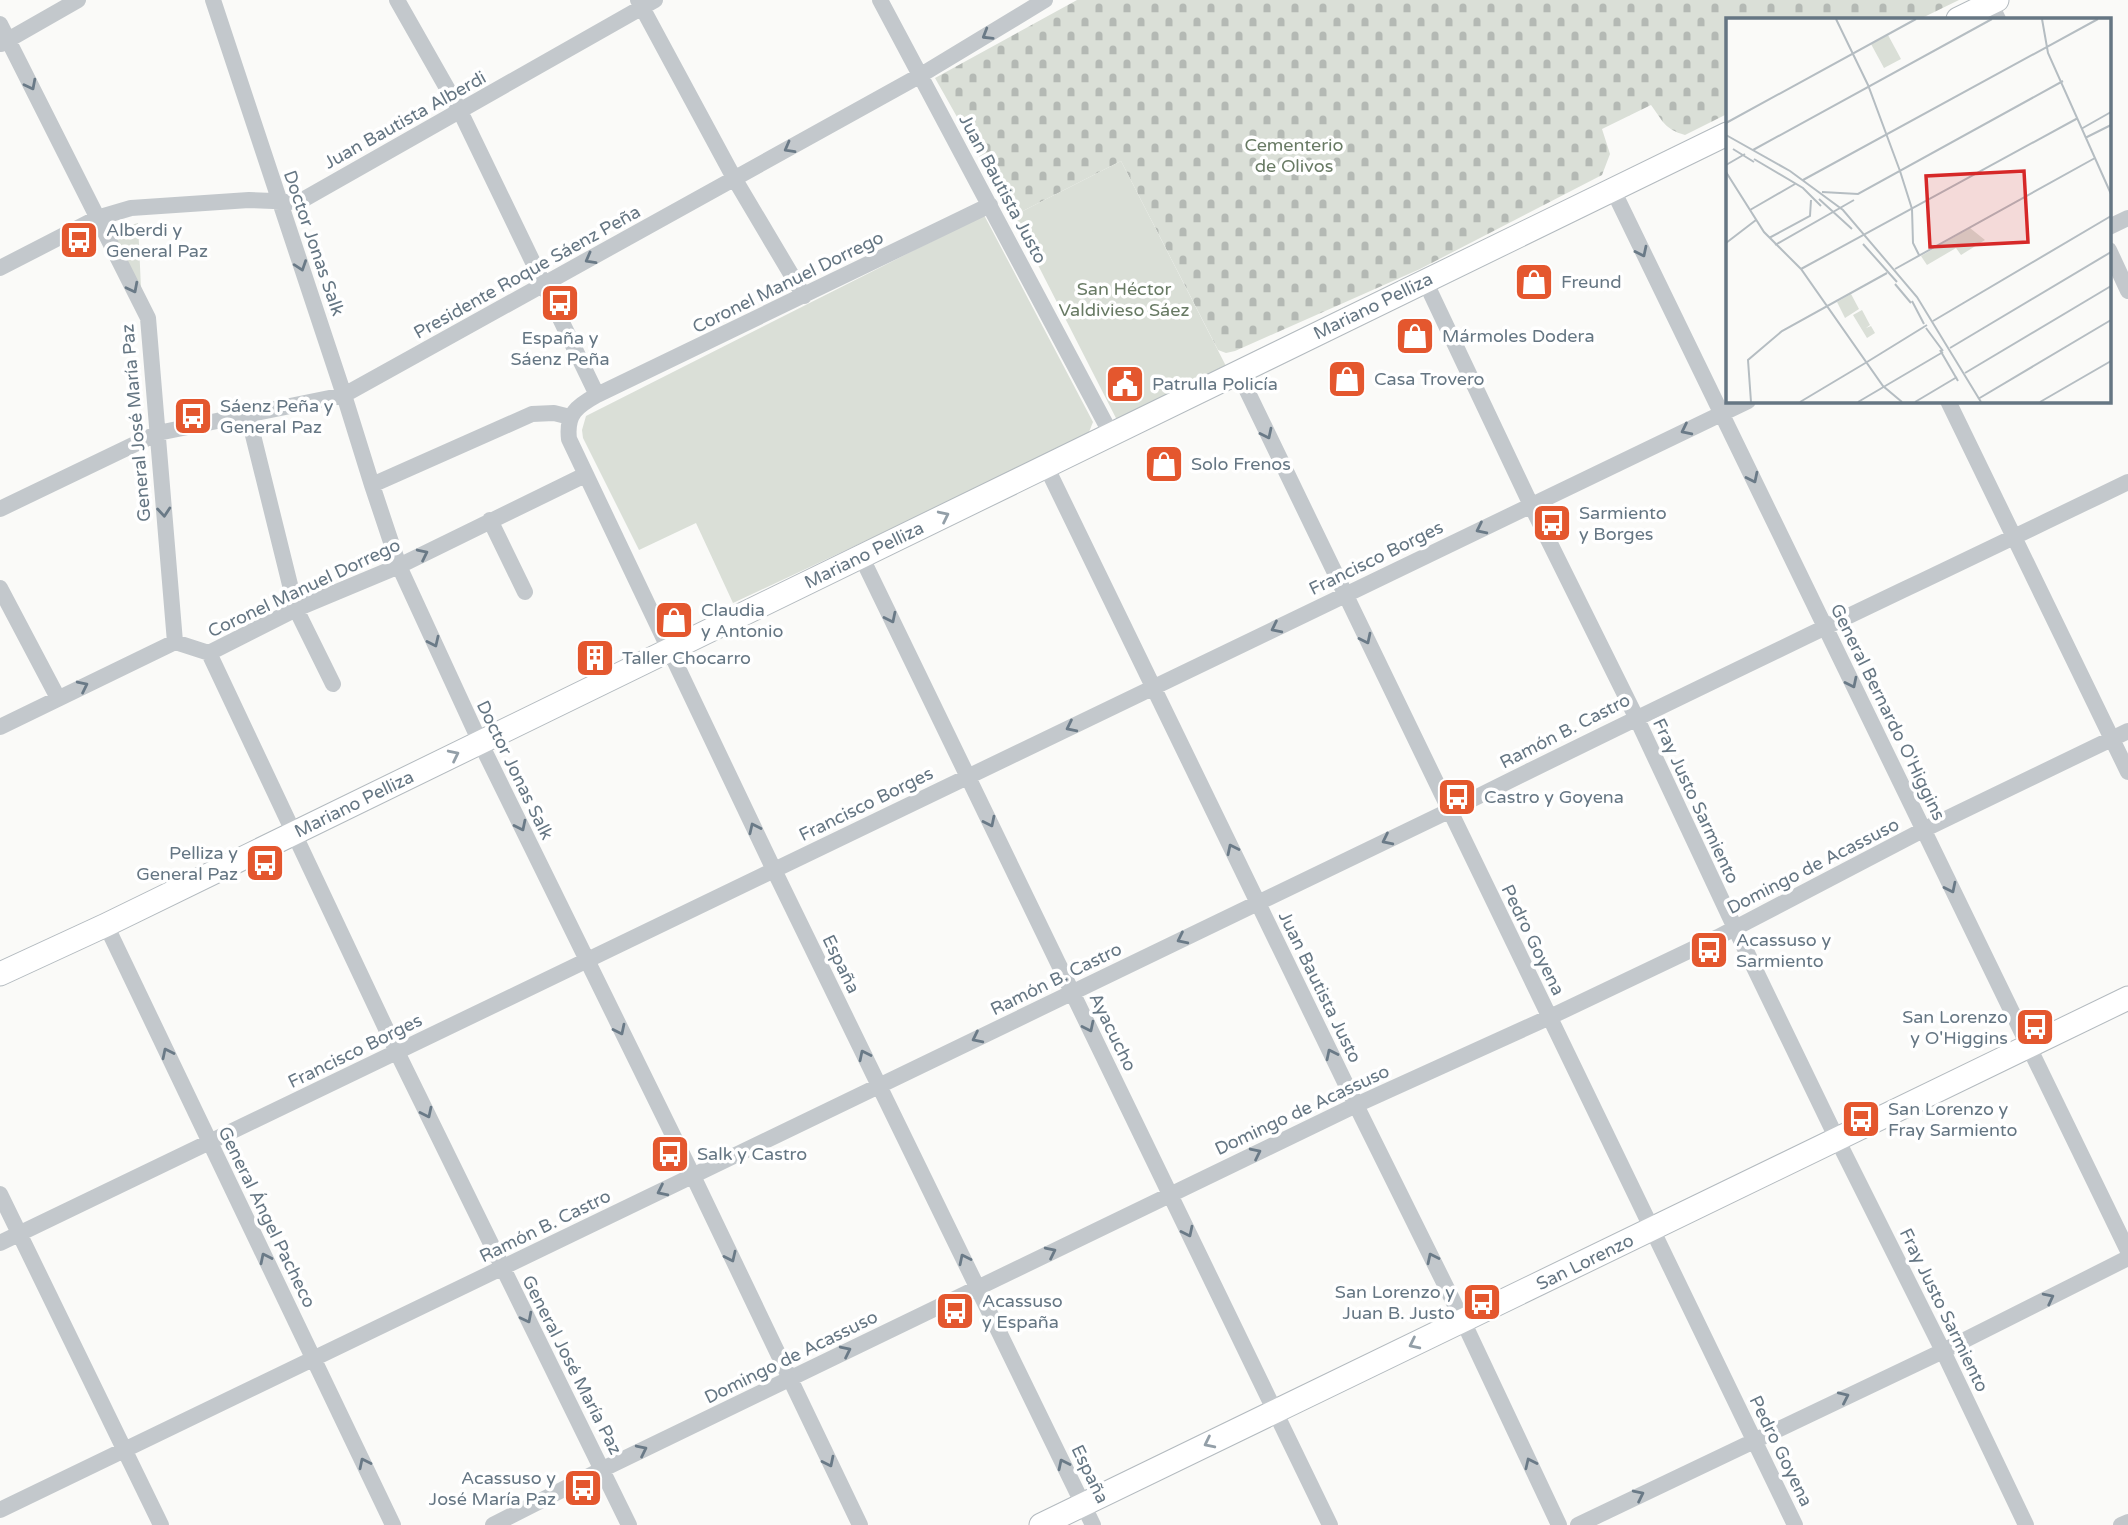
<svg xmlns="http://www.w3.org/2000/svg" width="2128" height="1525" font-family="'Varela Round',sans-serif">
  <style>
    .cemetery { fill: url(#cemetery-stones) }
    .green { fill: #dadfd7 }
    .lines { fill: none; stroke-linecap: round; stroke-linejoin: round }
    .secondary-casing { stroke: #b3babf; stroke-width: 25 }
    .street { stroke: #c3c8cc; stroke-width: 16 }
    .secondary { stroke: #fff; stroke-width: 23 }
    .oneway { stroke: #6a7a87 }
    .oneway2 { stroke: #939fa8 }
    .labels { text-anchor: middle; stroke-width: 7; stroke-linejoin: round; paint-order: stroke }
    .street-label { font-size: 18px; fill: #657683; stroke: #fff }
    .park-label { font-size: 18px; fill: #687a64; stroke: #fff }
    .poi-label { font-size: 18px; fill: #657683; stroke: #fff; text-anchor: start }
    .inset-road { fill: none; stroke: #b5bdc2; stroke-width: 2 }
    .view { fill: #d62828; fill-opacity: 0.15; stroke: #d62828; stroke-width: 3.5 }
    .inset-edge { fill: none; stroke: #657683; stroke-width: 3.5 }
  </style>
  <defs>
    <pattern id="cemetery-stones" width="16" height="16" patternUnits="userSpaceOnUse" patternTransform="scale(1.75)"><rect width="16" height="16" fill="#dadfd7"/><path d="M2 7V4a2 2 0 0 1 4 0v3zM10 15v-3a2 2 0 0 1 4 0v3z" fill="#b4b9b4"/></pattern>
  </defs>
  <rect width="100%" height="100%" fill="#fafaf8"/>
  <path class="cemetery" d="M1077,0h882l-39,19h-193v95l-42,21c-21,-6 -22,-14 -34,-30l-49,24 8,25 -8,21 -182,94 -185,82 -9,2 -8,-3 -97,-189 -108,55 -78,-138z"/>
  <path class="green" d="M1121,161l106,207 -107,58 -107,-210z
    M984,215l109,207 -6,15 -354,166 -37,-80 -57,27 -56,-112 -1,-8 4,-14z
    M138,223l3,65 -30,-57z"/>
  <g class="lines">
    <g class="secondary-casing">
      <path id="secondary" d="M1958,19l39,-19
        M0,974l106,-49 1621,-791
        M1041,1525l1087,-527"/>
    </g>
    <path class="street" d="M213,0l131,395 28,90 27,81 81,176 213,434 167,349
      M397,0l63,111 137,284
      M638,0l96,178 70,118
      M880,0l231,434
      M1990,3l8,16
      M0,24l148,294 27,324
      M1,44l77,-44
      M1613,190l515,1061
      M990,205l-393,190c-20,11 -31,19 -28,44l205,431 319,655
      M2109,227l19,-9
      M2109,250l19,41
      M0,268l97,-50 34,-10 118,-8 50,2 356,-202
      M1425,281l106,224 105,212 99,211 102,211 106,212 83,174
      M1238,372l557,1153
      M1948,401l180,371
      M248,415l48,194 37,75
      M1046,466l310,639 107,216 96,204
      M372,485l160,-71 22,-1 16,4
      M0,509l158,-76 186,-38 577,-320 124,-75
      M490,520l35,72
      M861,556l469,969
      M0,588l58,110
      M209,653l188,399 232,473
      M0,727l175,-85 34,11 87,-44 103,-43 186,-91
      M106,925l287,600
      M0,1194l161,331
      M0,1243l1748,-842
      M0,1510l1459,-704c221,-111 446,-216 669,-324
      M493,1525l110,-56 753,-364 194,-88 168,-80 205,-107 205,-99
      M1578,1525l365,-174 185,-93
      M2121,1525l7,-3"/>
    <use href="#secondary" class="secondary"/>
  </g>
  <defs><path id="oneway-chevron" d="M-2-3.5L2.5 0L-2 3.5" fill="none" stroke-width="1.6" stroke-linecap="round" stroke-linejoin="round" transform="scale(1.75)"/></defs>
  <g class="oneway">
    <use href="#oneway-chevron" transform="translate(987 35) rotate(149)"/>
    <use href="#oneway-chevron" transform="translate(31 85) rotate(63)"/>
    <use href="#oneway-chevron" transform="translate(789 148) rotate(151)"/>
    <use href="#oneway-chevron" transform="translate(1642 252) rotate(64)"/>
    <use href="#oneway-chevron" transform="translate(590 259) rotate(151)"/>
    <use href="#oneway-chevron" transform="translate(301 266) rotate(71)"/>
    <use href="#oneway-chevron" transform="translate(133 288) rotate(63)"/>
    <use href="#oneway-chevron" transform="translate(1686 430) rotate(154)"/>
    <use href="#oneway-chevron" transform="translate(1267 434) rotate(64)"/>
    <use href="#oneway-chevron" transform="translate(1753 478) rotate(64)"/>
    <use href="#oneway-chevron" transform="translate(164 512) rotate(85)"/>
    <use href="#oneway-chevron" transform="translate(1481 529) rotate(154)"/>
    <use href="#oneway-chevron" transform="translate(423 554) rotate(-26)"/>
    <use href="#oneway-chevron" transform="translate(891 618) rotate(64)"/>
    <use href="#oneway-chevron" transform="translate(1276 628) rotate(154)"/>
    <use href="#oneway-chevron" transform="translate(1366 639) rotate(64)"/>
    <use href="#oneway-chevron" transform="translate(434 642) rotate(65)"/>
    <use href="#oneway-chevron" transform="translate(1852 683) rotate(64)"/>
    <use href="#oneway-chevron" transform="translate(83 686) rotate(-26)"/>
    <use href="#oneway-chevron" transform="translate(1071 727) rotate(154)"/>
    <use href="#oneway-chevron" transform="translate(990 822) rotate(64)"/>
    <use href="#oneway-chevron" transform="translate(521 826) rotate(64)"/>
    <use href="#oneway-chevron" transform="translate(754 828) rotate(-115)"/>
    <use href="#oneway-chevron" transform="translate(1387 840) rotate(154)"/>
    <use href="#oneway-chevron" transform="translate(1232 849) rotate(-116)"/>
    <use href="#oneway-chevron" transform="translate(1951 888) rotate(64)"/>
    <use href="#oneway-chevron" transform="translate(1182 939) rotate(154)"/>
    <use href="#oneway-chevron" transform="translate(1089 1027) rotate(64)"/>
    <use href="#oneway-chevron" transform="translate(620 1030) rotate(64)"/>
    <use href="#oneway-chevron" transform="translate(977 1038) rotate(154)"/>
    <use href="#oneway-chevron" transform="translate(167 1053) rotate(-116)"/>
    <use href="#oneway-chevron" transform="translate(1331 1054) rotate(-116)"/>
    <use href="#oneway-chevron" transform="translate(864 1055) rotate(-116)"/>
    <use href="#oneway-chevron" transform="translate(427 1113) rotate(64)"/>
    <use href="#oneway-chevron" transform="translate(1256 1153) rotate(-26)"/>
    <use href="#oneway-chevron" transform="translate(662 1191) rotate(154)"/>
    <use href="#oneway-chevron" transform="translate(1188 1232) rotate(64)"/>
    <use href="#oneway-chevron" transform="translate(1051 1252) rotate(-26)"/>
    <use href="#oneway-chevron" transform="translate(731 1257) rotate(65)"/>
    <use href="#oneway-chevron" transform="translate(265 1258) rotate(-116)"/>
    <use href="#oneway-chevron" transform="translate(1432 1258) rotate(-116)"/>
    <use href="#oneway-chevron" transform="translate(964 1259) rotate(-116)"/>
    <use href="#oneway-chevron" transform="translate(2049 1298) rotate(-27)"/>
    <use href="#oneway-chevron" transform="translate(527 1318) rotate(63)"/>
    <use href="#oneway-chevron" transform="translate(846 1351) rotate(-26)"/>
    <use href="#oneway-chevron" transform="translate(1844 1397) rotate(-25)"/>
    <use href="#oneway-chevron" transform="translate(642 1450) rotate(-26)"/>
    <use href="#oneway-chevron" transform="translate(829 1462) rotate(64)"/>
    <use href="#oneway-chevron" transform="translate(364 1463) rotate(-116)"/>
    <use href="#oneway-chevron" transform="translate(1530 1463) rotate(-115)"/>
    <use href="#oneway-chevron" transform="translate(1063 1464) rotate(-116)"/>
    <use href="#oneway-chevron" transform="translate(1639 1495) rotate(-26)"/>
  </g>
  <g class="oneway2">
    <use href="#oneway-chevron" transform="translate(944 516) rotate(-26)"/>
    <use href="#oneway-chevron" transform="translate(454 755) rotate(-26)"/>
    <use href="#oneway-chevron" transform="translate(1414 1344) rotate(154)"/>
    <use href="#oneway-chevron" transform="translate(1209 1443) rotate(154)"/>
  </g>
  <defs>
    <g id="bus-square" transform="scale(2.0125)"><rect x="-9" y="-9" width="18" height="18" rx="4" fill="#e4572e" stroke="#fff"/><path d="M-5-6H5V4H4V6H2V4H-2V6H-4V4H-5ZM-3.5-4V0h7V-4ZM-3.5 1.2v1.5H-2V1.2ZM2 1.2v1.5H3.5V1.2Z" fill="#fff"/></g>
    <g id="shop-square" transform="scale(2.0125)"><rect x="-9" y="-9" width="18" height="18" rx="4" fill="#e4572e" stroke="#fff"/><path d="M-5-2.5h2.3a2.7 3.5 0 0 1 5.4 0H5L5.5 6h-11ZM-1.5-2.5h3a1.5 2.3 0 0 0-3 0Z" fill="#fff"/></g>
    <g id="civic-square" transform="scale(2.0125)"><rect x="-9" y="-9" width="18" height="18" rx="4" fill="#e4572e" stroke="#fff"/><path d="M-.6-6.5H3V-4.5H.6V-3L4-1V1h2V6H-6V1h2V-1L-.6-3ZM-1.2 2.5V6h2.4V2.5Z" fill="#fff"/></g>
    <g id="building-square" transform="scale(2.0125)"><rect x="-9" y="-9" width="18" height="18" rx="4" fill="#e4572e" stroke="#fff"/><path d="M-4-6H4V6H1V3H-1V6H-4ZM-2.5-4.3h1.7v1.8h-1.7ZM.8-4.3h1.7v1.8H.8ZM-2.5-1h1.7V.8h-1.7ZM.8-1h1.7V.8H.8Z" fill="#fff"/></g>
  </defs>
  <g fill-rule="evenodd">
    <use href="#bus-square" x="79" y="240"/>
    <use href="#shop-square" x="1534" y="282"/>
    <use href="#bus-square" x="560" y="303"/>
    <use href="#shop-square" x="1415" y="336"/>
    <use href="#shop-square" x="1347" y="379"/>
    <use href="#civic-square" x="1125" y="384"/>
    <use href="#bus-square" x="193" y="416"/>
    <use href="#shop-square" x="1164" y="464"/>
    <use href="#bus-square" x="1552" y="523"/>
    <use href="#shop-square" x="674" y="620"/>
    <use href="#building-square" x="595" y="658"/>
    <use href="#bus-square" x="1457" y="797"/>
    <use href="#bus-square" x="265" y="863"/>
    <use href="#bus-square" x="1709" y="950"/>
    <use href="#bus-square" x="2035" y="1027"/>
    <use href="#bus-square" x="1861" y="1119"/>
    <use href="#bus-square" x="670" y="1154"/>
    <use href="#bus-square" x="1482" y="1302"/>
    <use href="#bus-square" x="955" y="1311"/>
    <use href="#bus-square" x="583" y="1488"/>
  </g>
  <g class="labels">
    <g class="street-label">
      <text transform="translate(405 120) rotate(-29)" y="6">Juan Bautista Alberdi</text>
      <text transform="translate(1003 189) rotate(62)" y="6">Juan Bautista Justo</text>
      <text transform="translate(314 243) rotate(71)" y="6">Doctor Jonas Salk</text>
      <text transform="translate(527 272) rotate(-29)" y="6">Presidente Roque Sáenz Peña</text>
      <text transform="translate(788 282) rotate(-26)" y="6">Coronel Manuel Dorrego</text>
      <text transform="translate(1373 306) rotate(-26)" y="6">Mariano Pelliza</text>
      <text transform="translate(136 423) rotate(-95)" y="6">General José María Paz</text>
      <text transform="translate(864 555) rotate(-26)" y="6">Mariano Pelliza</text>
      <text transform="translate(1376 558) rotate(-26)" y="6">Francisco Borges</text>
      <text transform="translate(304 588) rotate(-25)" y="6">Coronel Manuel Dorrego</text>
      <text transform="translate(1888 712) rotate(64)" y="6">General Bernardo O'Higgins</text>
      <text transform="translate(1565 731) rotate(-27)" y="6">Ramón B. Castro</text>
      <text transform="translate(515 770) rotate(64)" y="6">Doctor Jonas Salk</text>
      <text transform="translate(1696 801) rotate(65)" y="6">Fray Justo Sarmiento</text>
      <text transform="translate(354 804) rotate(-26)" y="6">Mariano Pelliza</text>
      <text transform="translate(866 804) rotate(-26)" y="6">Francisco Borges</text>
      <text transform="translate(1813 866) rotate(-27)" y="6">Domingo de Acassuso</text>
      <text transform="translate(1533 940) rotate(64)" y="6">Pedro Goyena</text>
      <text transform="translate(841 964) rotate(64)" y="6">España</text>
      <text transform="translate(1056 979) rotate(-26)" y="6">Ramón B. Castro</text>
      <text transform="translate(1320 987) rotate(64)" y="6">Juan Bautista Justo</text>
      <text transform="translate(1113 1032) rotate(64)" y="6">Ayacucho</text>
      <text transform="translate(355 1051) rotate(-26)" y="6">Francisco Borges</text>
      <text transform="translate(1302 1110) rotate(-25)" y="6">Domingo de Acassuso</text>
      <text transform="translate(267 1217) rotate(64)" y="6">General Ángel Pacheco</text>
      <text transform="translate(545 1226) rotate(-26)" y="6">Ramón B. Castro</text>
      <text transform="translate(1585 1262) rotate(-26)" y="6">San Lorenzo</text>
      <text transform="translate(1944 1310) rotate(64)" y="6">Fray Justo Sarmiento</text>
      <text transform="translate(791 1357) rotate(-26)" y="6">Domingo de Acassuso</text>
      <text transform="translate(572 1365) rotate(63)" y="6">General José María Paz</text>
      <text transform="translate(1781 1451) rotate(64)" y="6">Pedro Goyena</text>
      <text transform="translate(1090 1474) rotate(64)" y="6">España</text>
    </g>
    <g class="park-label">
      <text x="1294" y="151">Cementerio<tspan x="1294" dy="21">de Olivos</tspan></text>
      <text x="1124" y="295">San Héctor<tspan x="1124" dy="21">Valdivieso Sáez</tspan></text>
    </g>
    <g class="poi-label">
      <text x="106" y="236">Alberdi y<tspan x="106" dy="21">General Paz</tspan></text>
      <text x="1561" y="288">Freund</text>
      <text x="1442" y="342">Mármoles Dodera</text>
      <text x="560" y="344" text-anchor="middle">España y<tspan x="560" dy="21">Sáenz Peña</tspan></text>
      <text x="1374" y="385">Casa Trovero</text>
      <text x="1152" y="390">Patrulla Policía</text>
      <text x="220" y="412">Sáenz Peña y<tspan x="220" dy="21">General Paz</tspan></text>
      <text x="1191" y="470">Solo Frenos</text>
      <text x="1579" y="519">Sarmiento<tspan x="1579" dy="21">y Borges</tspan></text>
      <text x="701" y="616">Claudia<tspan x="701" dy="21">y Antonio</tspan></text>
      <text x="622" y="664">Taller Chocarro</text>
      <text x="1484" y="803">Castro y Goyena</text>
      <text x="238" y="859" text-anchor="end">Pelliza y<tspan x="238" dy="21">General Paz</tspan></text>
      <text x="1736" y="946">Acassuso y<tspan x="1736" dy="21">Sarmiento</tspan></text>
      <text x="2008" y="1023" text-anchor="end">San Lorenzo<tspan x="2008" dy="21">y O'Higgins</tspan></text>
      <text x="1888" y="1115">San Lorenzo y<tspan x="1888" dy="21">Fray Sarmiento</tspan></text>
      <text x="697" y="1160">Salk y Castro</text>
      <text x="1455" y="1298" text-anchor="end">San Lorenzo y<tspan x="1455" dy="21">Juan B. Justo</tspan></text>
      <text x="982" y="1307">Acassuso<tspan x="982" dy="21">y España</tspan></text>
      <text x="556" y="1484" text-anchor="end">Acassuso y<tspan x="556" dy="21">José María Paz</tspan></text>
    </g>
  </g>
  <g transform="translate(1726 18)">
    <rect width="385" height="385" fill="#fafaf8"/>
    <path d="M244,210l15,12 -24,15 -5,-7 -29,17 -6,-9z" fill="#dadfd7"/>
    <path d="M162,17l13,24 -17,9 -13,-24zM125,276l8,15 -14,9 -8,-16zM136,292l8,15 -4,3 5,-2 4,7 -8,5 -14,-23z" fill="#dadfd7"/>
    <path class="inset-road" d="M110,1l32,66 32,86 12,38 1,34 6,12M316,1l6,34 63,141M0,105l190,-104M355,111l30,-17M0,117l64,36 53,39 74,87 64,105M359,120l26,-13M7,131l21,13M27,132l239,-131M28,141l49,29 18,18M0,147l19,-11M0,154l38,60 37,37 82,117 19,16M77,162l295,-161M96,174l36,2 205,-113M93,181l33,30M24,192l45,-26M43,220l41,-22 1,-16M0,225l30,-23M137,226l34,38M49,227l79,-45M75,251l277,-151M169,251l200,-111M169,266l16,19M186,283l12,23M207,303l178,-105M200,310l17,23M224,330l161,-96M214,332l18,31M141,344l60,-37M239,355l146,-87M252,381l133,-79M25,384l-3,-42 34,-29 105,-58M74,384l67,-40M132,384l85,-50M189,384l42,-25M314,384l71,-41"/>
    <path class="view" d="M298,153l4,71 -98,5 -4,-71z"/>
    <rect width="385" height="385" class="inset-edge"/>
  </g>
</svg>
